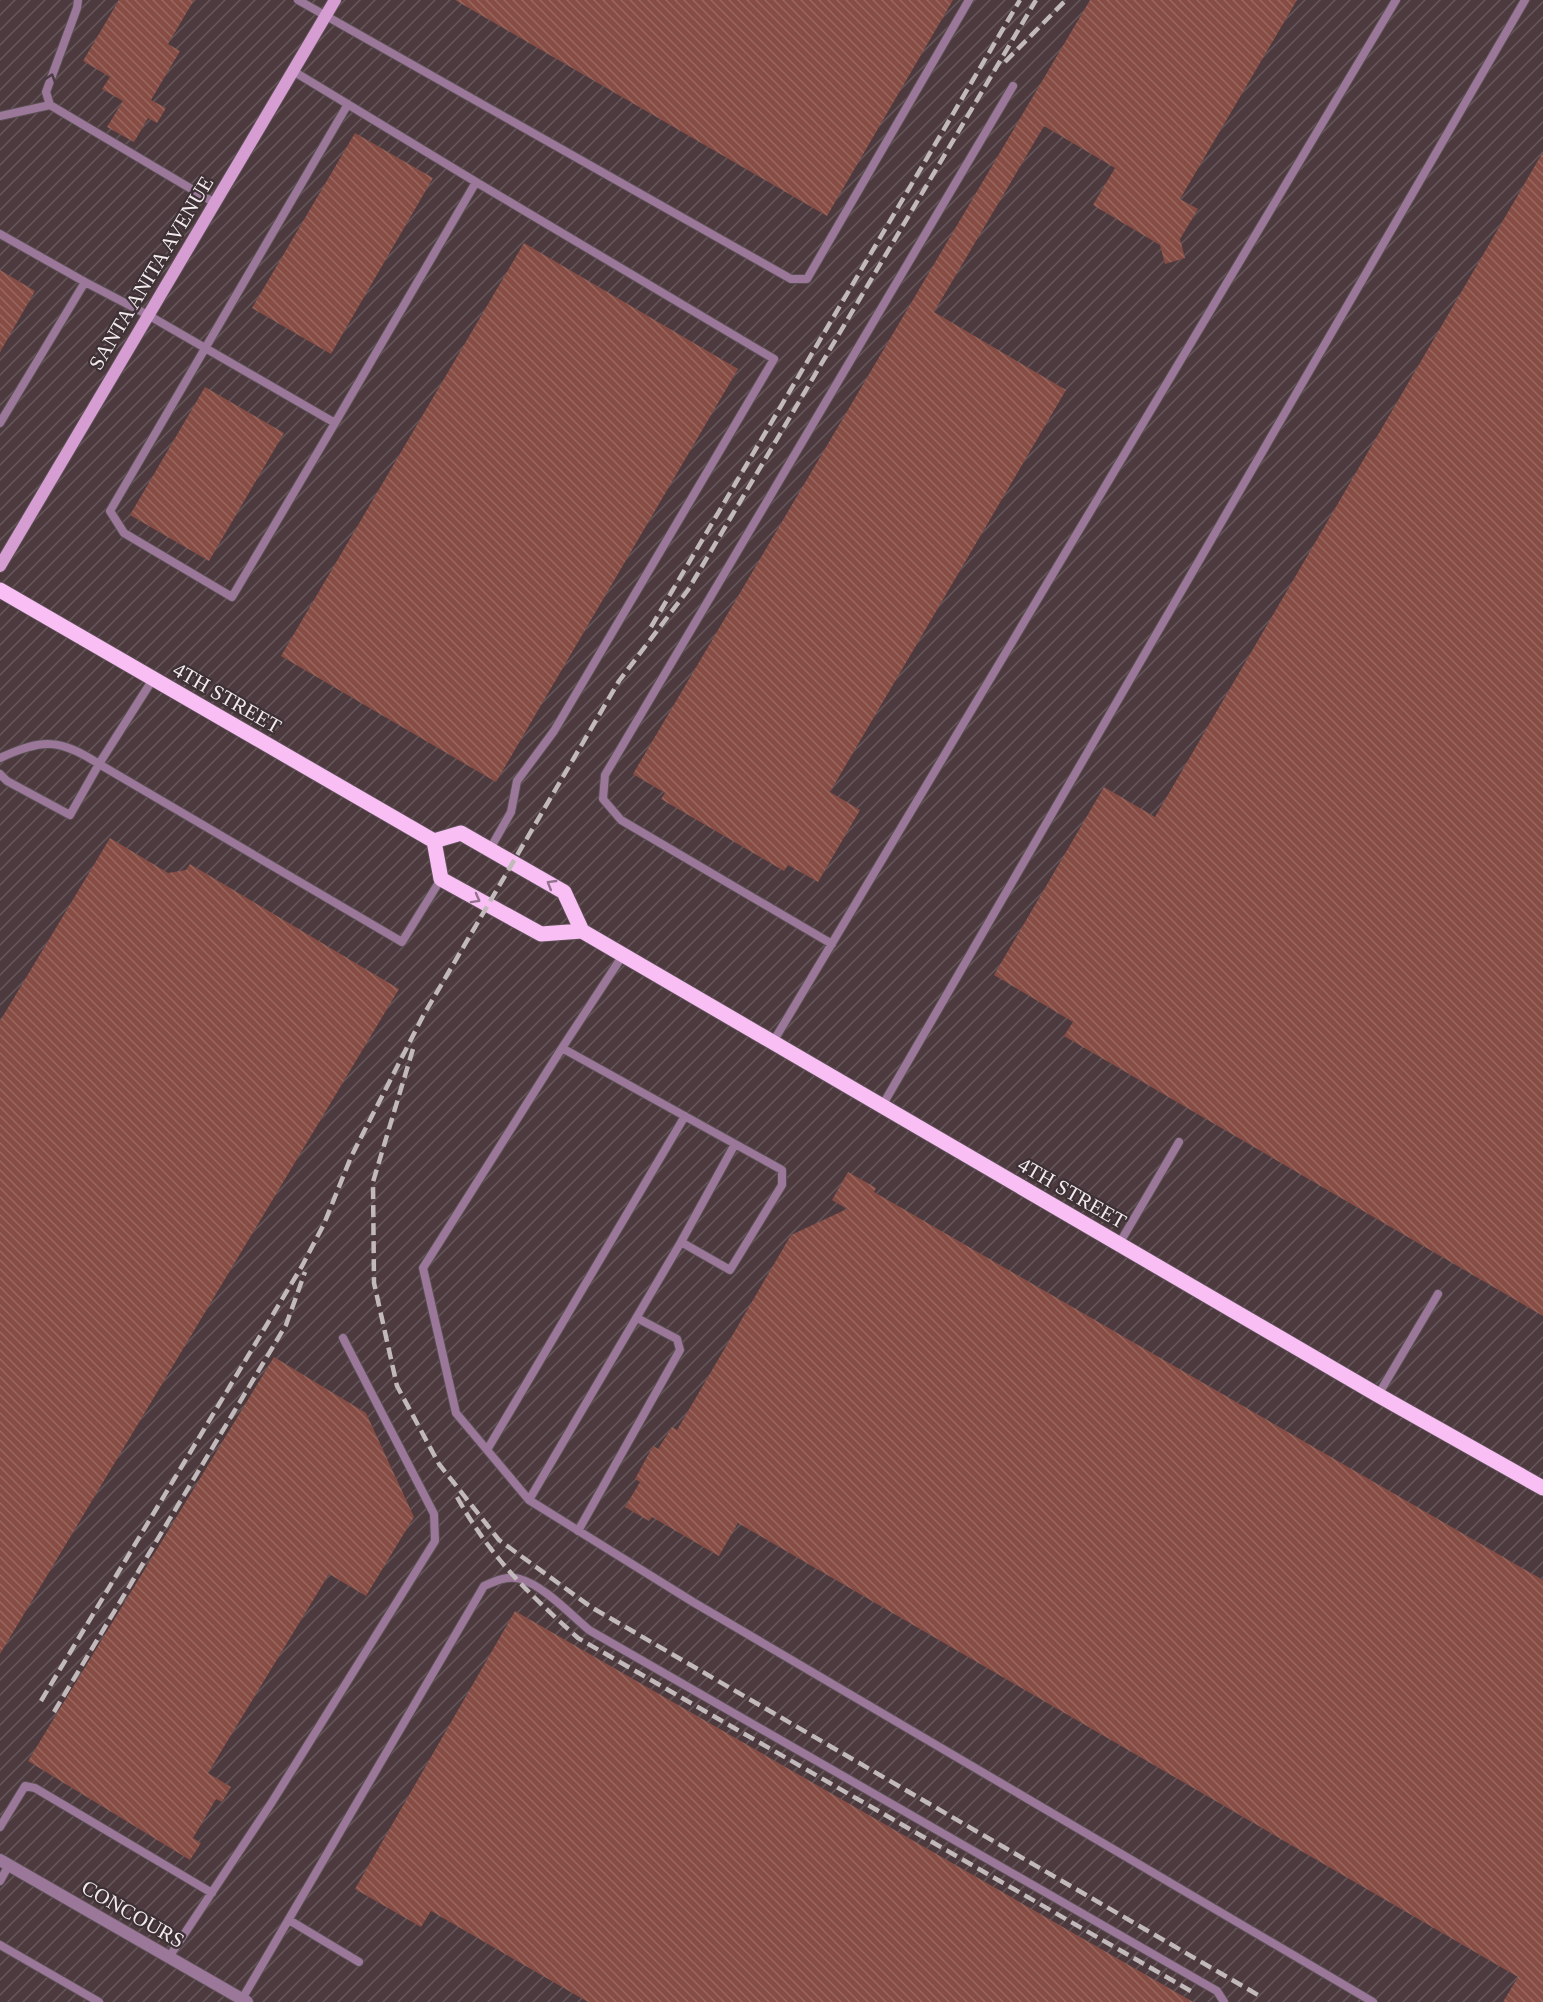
<svg xmlns="http://www.w3.org/2000/svg" width="1543" height="2002" font-family="Georgia,serif">
  <style>
    .industrial { fill: url(#industrial-furrows) }
    .building { fill: url(#building-back-hatch) }
    .lines { fill: none; stroke-linecap: round; stroke-linejoin: round }
    .lane-casing { stroke: #5a4f52; stroke-width: 10 }
    .street-casing { stroke: #5a4f52; stroke-width: 14 }
    .secondary-casing { stroke: #5a4f52; stroke-width: 14 }
    .primary-casing { stroke: #5a4f52; stroke-width: 17 }
    .lane { stroke: #9b7899; stroke-width: 8 }
    .street { stroke: #9b7899; stroke-width: 12 }
    .secondary { stroke: #d59dd1; stroke-width: 12 }
    .primary { stroke: #f9bff5; stroke-width: 15 }
    .rail { stroke: #c2b9bb; stroke-width: 4.5; stroke-dasharray: 12 6; stroke-linecap: butt }
    .oneway { stroke: #4b3c44 }
    .oneway2 { stroke: #92718b }
    .labels { text-anchor: middle; stroke-width: 4.5; stroke-linejoin: round; paint-order: stroke }
    .street-label { font-size: 21px; fill: #f2eaec; stroke: #3d3135 }
  </style>
  <defs>
    <pattern id="industrial-furrows" width="10" height="10" patternUnits="userSpaceOnUse" patternTransform="scale(1.5)"><rect width="10" height="10" fill="#4c3a3f"/><path d="M-1 1l2-2M0 10L10 0M9 11l2-2" fill="none" stroke="#66575b"/></pattern>
    <pattern id="building-back-hatch" width="6" height="6" patternUnits="userSpaceOnUse" patternTransform="scale(1.5)"><rect width="6" height="6" fill="#874d45"/><path d="M-1 5l2 2M0 0l6 6M5-1l2 2" fill="none" stroke="#986760"/></pattern>
  </defs>
  <rect width="100%" height="100%" fill="#3d3135"/>
  <path class="industrial" d="M0,0h1543v2002h-1543z"/>
  <path class="building" d="M119,0h75l-26,44 12,7 -29,49 15,8 -9,15 -9,-5 -14,24 -27,-15 16,-26 -21,-12 8,-12 -27,-16z
    M455,0h498l-126,216z
    M1090,0h207l-117,199 18,10 -18,30 5,19 -20,6 -5,-19 -67,-40 22,-37 -71,-42 -110,186 132,78 -236,402 30,18 -42,72 -30,-17 -4,6 -123,-72 4,-6 -32,-19z
    M355,133l78,45 -102,176 -79,-46z
    M1543,152v1164l-479,-280 9,-14 -79,-47 110,-188 51,30z
    M524,243l214,126 -242,413 -215,-126z
    M0,270l35,21 -35,61z
    M205,387l79,46 -75,128 -79,-46z
    M110,838l58,35 18,-3 4,-6 209,125 -399,665v-633z
    M848,1172l28,16 -2,4 669,388v422h-40l15,-25 -780,-454 -19,33 -67,-39 -3,4 -24,-14 15,-25 -5,-3 18,-33 5,3 14,-22 5,3 114,-195 56,-26 -15,-9z
    M274,1357l92,56 48,104 -48,79 -37,-22 -121,199 23,14 -9,15 -6,-3 -23,39 8,5 -11,17 -162,-99z
    M515,1611l678,391h-605l-157,-91 -10,16 -66,-38z"/>
  <g class="lines">
    <g class="lane-casing">
      <path id="lane" d="M298,0l493,279h16l162,-279
        M50,105l165,98
        M0,116l50,-11 -4,-13 31,-84 1,-8
        M476,182l298,177 -220,372 -37,50 -6,31 -21,37
        M0,234l85,48 -85,141
        M85,282l63,33 187,108 141,-241 -183,-111
        M335,423l-103,174 -108,-64 -14,-22 238,-407
        M153,679l-54,85 303,178 39,-63
        M0,758c43,-20 60,-19 99,6l-29,51 -63,-34 -7,-7
        M832,944l-211,-124 -18,-21 2,-24 408,-689
        M773,1042l623,-1042
        M562,1048l-139,220 33,145 73,87 152,-258 49,28 52,-85v-15l-220,-122 61,-93
        M882,1106l643,-1106
        M681,1242l54,-98
        M1119,1244l60,-102
        M1378,1395l60,-101
        M487,1450l198,-334
        M529,1500l164,102 680,400
        M578,1531l102,-181 -3,-11 -40,-21
        M0,1827l25,-41 10,2 177,105
        M0,1881l9,-16
        M289,1920l70,42
        M0,1945l99,57
        M169,1957l103,-155 163,-261 -1,-27 -91,-176
        M242,1999l242,-413c11,-5 24,-11 36,-7 23,6 51,36 69,51l628,361 7,11"/>
    </g>
    <g class="street-casing">
      <path id="street" d="M0,1860l247,142"/>
    </g>
    <g class="secondary-casing">
      <path id="secondary" d="M0,566l335,-566"/>
    </g>
    <g class="primary-casing">
      <path id="primary" d="M0,590l434,251 27,-8 103,59 18,39
        M434,841l7,38 100,55 41,-3 796,464 165,93"/>
    </g>
    <use href="#lane" class="lane"/>
    <use href="#street" class="street"/>
    <use href="#secondary" class="secondary"/>
    <use href="#primary" class="primary"/>
    <path class="rail" d="M1005,62l61,-62
      M651,627l369,-627
      M413,1049l-40,133 1,101 23,103 42,78 60,76 92,67 667,388
      M457,1497c34,61 70,95 121,141l618,356
      M41,1701l261,-435 22,-42 27,-67 72,-141 196,-335 69,-91 348,-590
      M54,1712l232,-387 19,-53"/>
  </g>
  <defs><path id="oneway-chevron" d="M-2-3.5L2.5 0L-2 3.5" fill="none" stroke-width="1.6" stroke-linecap="round" stroke-linejoin="round" transform="scale(1.5)"/></defs>
  <use class="oneway" href="#oneway-chevron" transform="translate(51 78) rotate(-72)"/>
  <g class="oneway2">
    <use href="#oneway-chevron" transform="translate(551 884) rotate(-149)"/>
    <use href="#oneway-chevron" transform="translate(476 899) rotate(29)"/>
  </g>
  <g class="labels">
    <g class="street-label">
      <text transform="translate(151 273) rotate(-59)" y="7">SANTA ANITA AVENUE</text>
      <text transform="translate(227 698) rotate(30)" y="7">4TH STREET</text>
      <text transform="translate(1072 1193) rotate(30)" y="7">4TH STREET</text>
      <text transform="translate(133 1914) rotate(30)" y="7">CONCOURS</text>
    </g>
  </g>
</svg>
